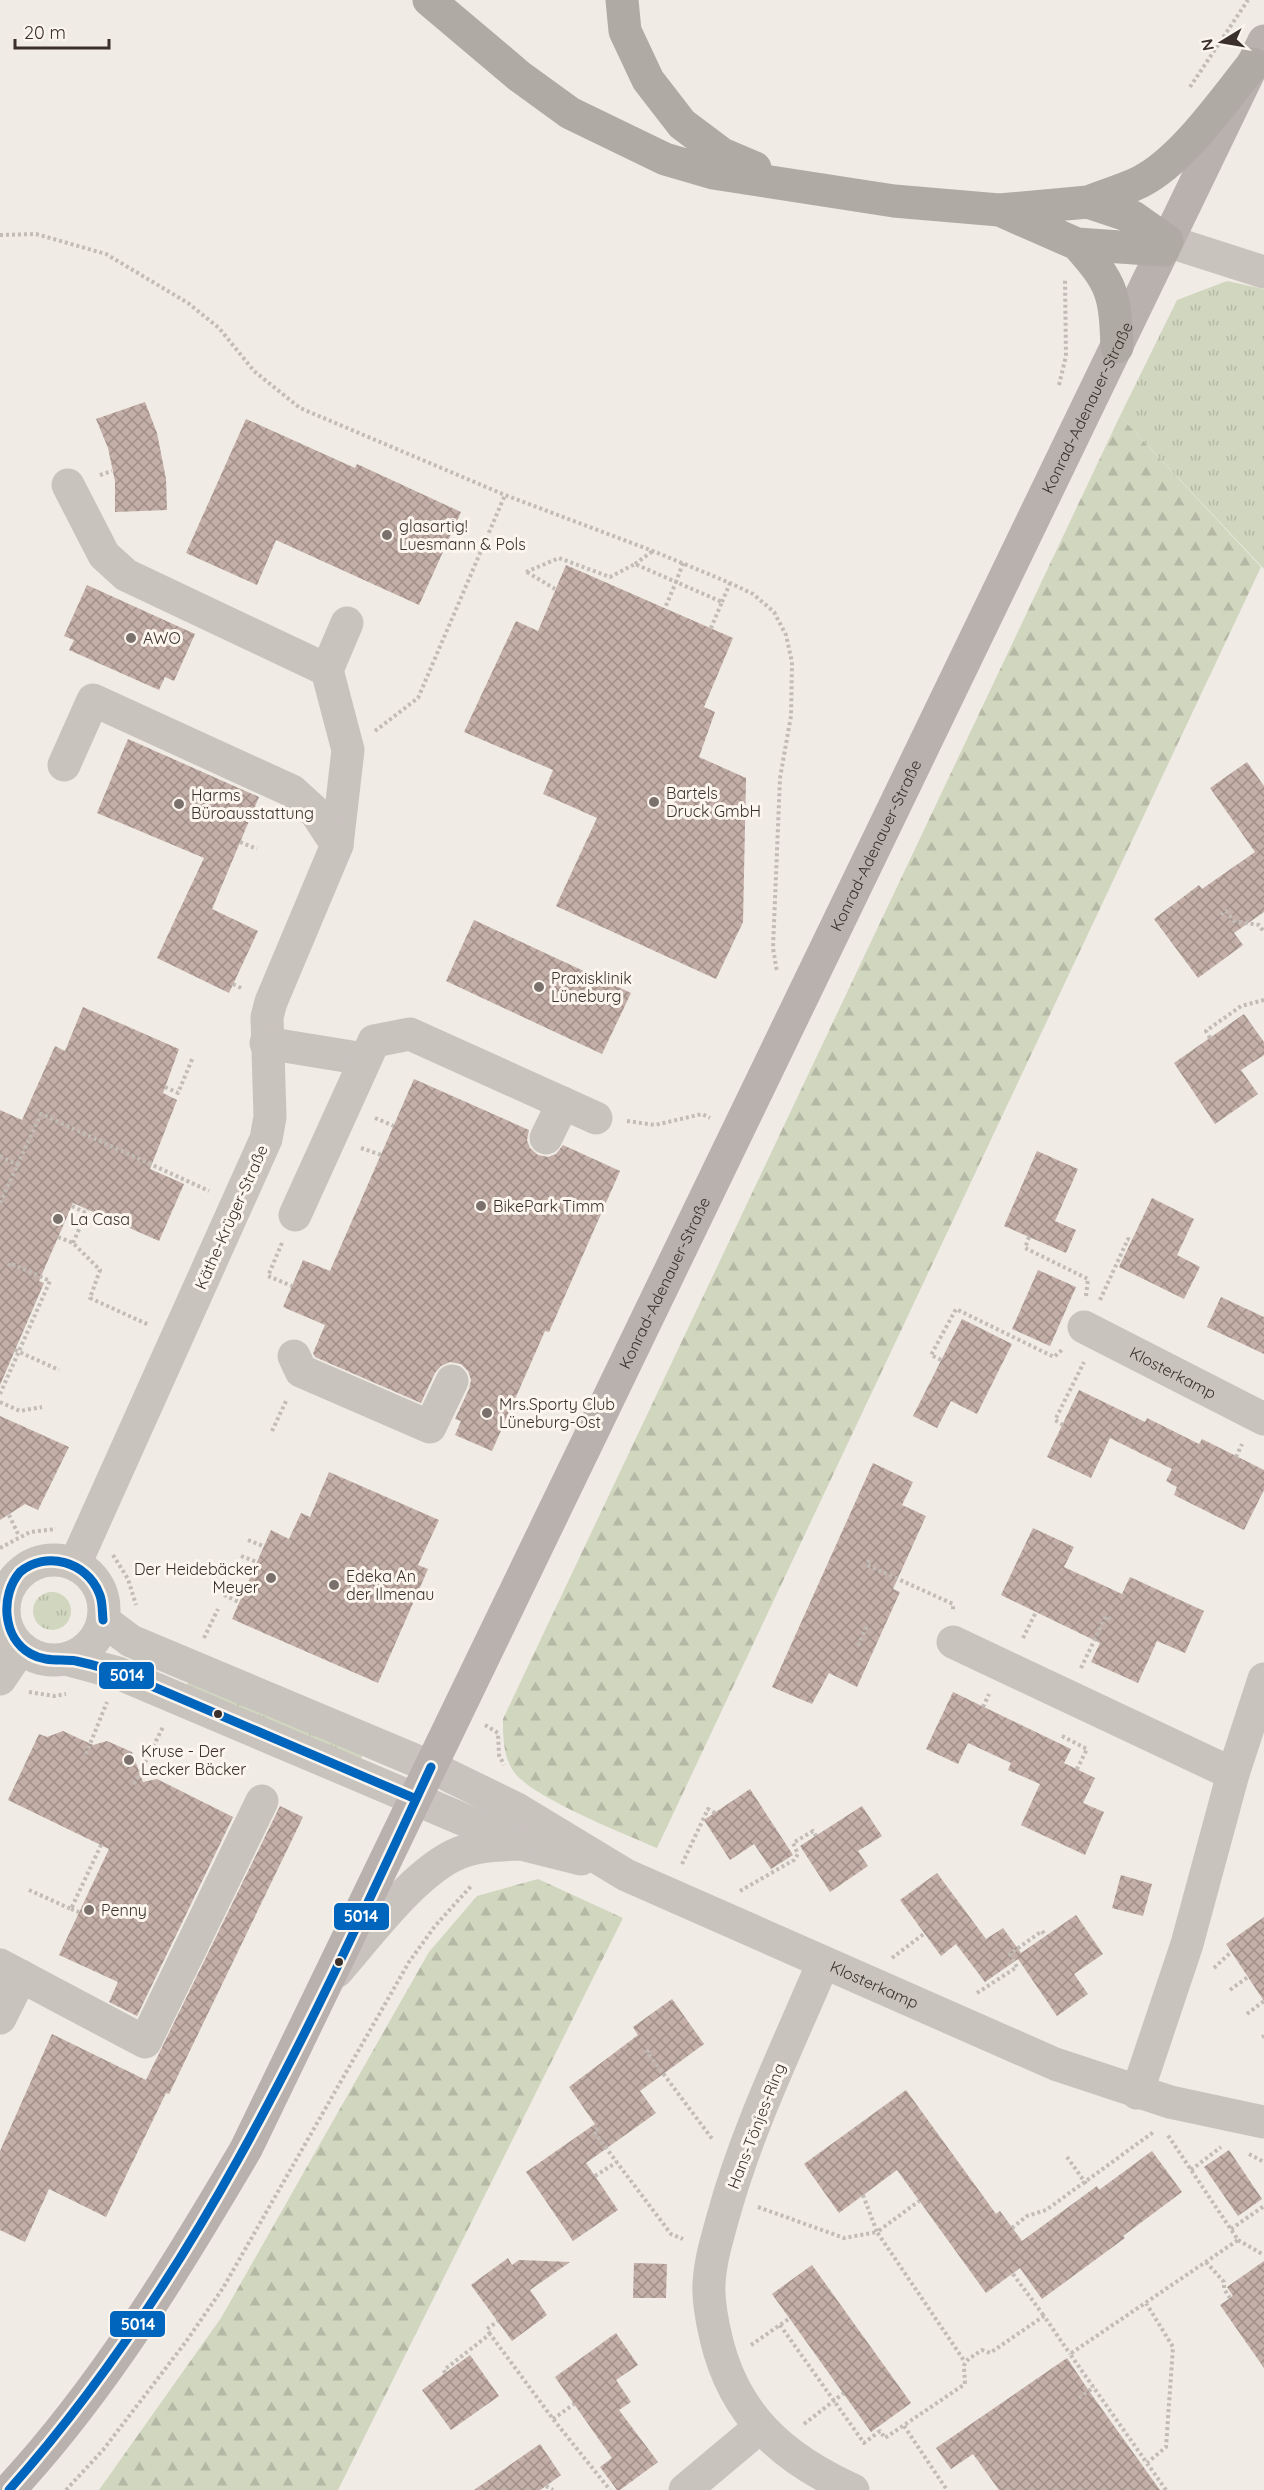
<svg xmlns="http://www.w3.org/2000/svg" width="1264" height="2490" font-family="Quicksand,sans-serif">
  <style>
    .grass { fill: url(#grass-tufts) }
    .forest { fill: url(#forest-firs) }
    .building { fill: url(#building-cross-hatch) }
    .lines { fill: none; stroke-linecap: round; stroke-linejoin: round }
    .path { stroke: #c2bbb6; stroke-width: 4; stroke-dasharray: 3 3; stroke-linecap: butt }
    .minor { stroke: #c9c3be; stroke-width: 33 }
    .major { stroke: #b8b1ad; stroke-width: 33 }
    .highway { stroke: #afaaa4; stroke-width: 33 }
    .bus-1-casing { stroke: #fbf5ee; stroke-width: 14 }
    .bus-1 { stroke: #0065bd; stroke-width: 9 }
    .poi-dot { fill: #7a716c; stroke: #fbf5ee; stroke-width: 2 }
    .bus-dot { fill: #3b302b; stroke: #fbf5ee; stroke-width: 2 }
    .labels { text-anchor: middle; stroke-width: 6; stroke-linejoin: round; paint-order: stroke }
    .street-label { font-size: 16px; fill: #3b302b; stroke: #fbf5ee }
    .poi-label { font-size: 16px; fill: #3b302b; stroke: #fbf5ee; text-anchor: start }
    .line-badge { stroke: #fbf5ee; stroke-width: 2 }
    .badge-label { font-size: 16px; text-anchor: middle; font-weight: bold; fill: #fff }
  </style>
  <defs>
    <pattern id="grass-tufts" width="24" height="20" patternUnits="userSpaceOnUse" patternTransform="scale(1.5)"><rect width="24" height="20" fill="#d1d6bf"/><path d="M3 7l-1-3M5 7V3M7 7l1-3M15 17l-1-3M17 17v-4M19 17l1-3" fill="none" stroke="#b4b8a4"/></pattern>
    <pattern id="forest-firs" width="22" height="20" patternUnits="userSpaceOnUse" patternTransform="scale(1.5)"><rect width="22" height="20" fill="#d1d6bf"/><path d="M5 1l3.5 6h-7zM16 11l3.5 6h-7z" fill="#b4b8a4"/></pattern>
    <pattern id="building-cross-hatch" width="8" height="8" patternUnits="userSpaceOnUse" patternTransform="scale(1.5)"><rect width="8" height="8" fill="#c3afa7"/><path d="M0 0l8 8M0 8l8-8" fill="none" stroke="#a08f88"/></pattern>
  </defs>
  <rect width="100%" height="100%" fill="#f0ebe5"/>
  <path class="grass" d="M1227,281l37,8v280l-144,-153 57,-116z
    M33 1611a19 19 0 1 1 38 0a19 19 0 1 1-38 0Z
    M190,1678l174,73 -4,11 -174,-74z"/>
  <path class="forest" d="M1120,416l141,151 -604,1281c-34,-15 -124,-50 -143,-76 -11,-16 -11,-35 -11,-53z
    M538,1879l85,39 -285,572h-239l122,-172 208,-366 48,-56z"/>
  <path class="building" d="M145,402l12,31 9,46 1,31 -52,2v-31l-7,-33 -12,-29z
    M246,419l109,49 2,-4 104,48 -42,93 -143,-65 -19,45 -71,-32z
    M566,565l167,73 -29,69 11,5 -16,45 47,21 -3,144 -27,57 -160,-73 41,-88 -54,-24 10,-24 -89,-38 52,-111 22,10z
    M87,585l108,49 -21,47 -9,-4 -6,13 -90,-40 5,-10 -10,-4z
    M128,739l131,58 -47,112 46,22 -29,62 -72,-35 47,-100 -107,-45z
    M1247,762l17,24v126l-30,21 9,12 -45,33 -44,-59 45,-34 3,4 53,-37 -45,-64z
    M474,920l157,73 -29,61 -156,-73z
    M83,1007l96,42 -16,44 14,7 -27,69 34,15 -25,57 -86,-38 -34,78 5,2 -44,102v-275l22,10 33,-74 10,5z
    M1244,1014l20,28v13l-23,15 17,24 -43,30 -41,-61z
    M414,1079l115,51 -2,10 3,8 8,7 10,2 8,-3 7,-9 57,26 -71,161 -4,-1 -53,120 -37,-16 6,-14 -6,-2 14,-30 2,-9 -3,-9 -7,-7 -11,-2 -9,4 -6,7 -14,30 -106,-46 -2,-4 12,-28 -42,-18 20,-47 27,11z
    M1037,1151l41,18 -23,52 21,9 -10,23 -62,-27z
    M1152,1198l42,21 -17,36 23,12 -16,32 -65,-32z
    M1038,1270l38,17 -26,59 -38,-17z
    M1221,1297l43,20v37l-57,-27z
    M962,1319l50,25 -35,70 -26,-13 -14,27 -24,-12z
    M1079,1390l66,32 2,-4 52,26 3,-5 62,31v20l-20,40 -70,-35 3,-8 -11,-6 6,-12 -62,-31 -19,40 -44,-21z
    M0,1416l69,31 -31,63 -13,-6 -25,16z
    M873,1463l40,19 -11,23 24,11 -33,73 7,3 -43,95 -28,-14 -17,31 -40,-17z
    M329,1472l110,48 -21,45 10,4 -50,114 -146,-64 39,-89 18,9 12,-26 9,4z
    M1033,1528l41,19 -10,20 58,27 8,-17 74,34 -19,42 -28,-12 -19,42 -47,-21 9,-19 -99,-48z
    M953,1692l118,57 -7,14 31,15 -12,25 21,9 -19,43 -64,-30 19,-41 -32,-14 3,-7 -43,-20 -10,21 -32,-15z
    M63,1731l30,14 14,-4 25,11 11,30 14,-3 76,38 -96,199 -28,-14 9,-20 -59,-27 50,-106 -101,-49 31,-66 8,3z
    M750,1789l43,66 -22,14 -17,-25 -24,16 -26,-40z
    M280,1806l23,11 -134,277 -3,-1 -60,124 -57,-28 -24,53 -25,-12v-79l52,-117 94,46z
    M862,1806l20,30 -24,15 10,15 -38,26 -30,-46z
    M937,1873l49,66 17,-11 18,25 55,-38 27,39 -29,20 14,20 -31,22 -39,-57 -33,23 -29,-38 -15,12 -41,-56z
    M1121,1875l31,9 -9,32 -31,-8z
    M1264,1917v84l-38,-57z
    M672,1999l32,45 -64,47 16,22 -70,50 32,47 -45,31 -47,-69 69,-48 -26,-37 69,-52 -5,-8z
    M906,2090l90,124 4,-3 22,30 75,-55 2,4 53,-39 30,41 -59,44 2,2 -83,61 -22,-31 -34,25 -89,-123 -58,43 -35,-49z
    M1229,2150l33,49 -24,17 -34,-49z
    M508,2258l4,7 7,-5 51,2 -40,28 17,25 -35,26 -41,-56z
    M1264,2261v107l-44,-63 13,-9 -6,-9z
    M634,2263l33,1 -1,34h-33z
    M812,2265l99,138 -40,29 -99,-138z
    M616,2333l22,32 -22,15 15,22 -12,8 39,52 -38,28h-3l-17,-23 12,-9 -57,-81z
    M470,2355l29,41 -48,34 -29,-40z
    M1067,2358l22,33 71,99h-161l-26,-36 -22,15 -15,-21z
    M540,2444l21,31 -15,11 -6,4h-66z"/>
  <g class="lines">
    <path class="path" d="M1190,87l58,-87
      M0,235l36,-1 70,20 82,49 31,25 35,43 46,37 205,87 148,56 77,32 23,11 21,18 12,23 6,27 -1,54 -11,62 -7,170 4,24
      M1059,385l7,-29 -1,-76
      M100,475l12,-4
      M683,563l-7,19 46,20 -11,26
      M635,564l18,-13
      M526,572l33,-14 51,19 25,-13 41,18 -11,26
      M527,572l28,17
      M722,602l8,-19
      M375,731l43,-33 87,-203
      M240,842l17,7
      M1221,915l5,-4 8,10 25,4 5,7
      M233,984l10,5
      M1210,1038l-4,-7 35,-25 23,-6
      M165,1087l13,6 15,-36
      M375,1118l19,8
      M627,1121l28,4 47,-11 8,4
      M361,1148l20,7
      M0,1156l21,11
      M0,1203l41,-89 168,77
      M72,1206l14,7
      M58,1237l15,6 27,27 -10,28 59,27
      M1029,1237l-4,11 63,31 -2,17
      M73,1243l15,-34
      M282,1243l-14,33 24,10
      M1100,1300l28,-61 4,2
      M15,1350l44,20
      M941,1360l-10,-5 25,-46 98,48 9,-8
      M0,1394l50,-113 -40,-18 -2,5
      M0,1402l20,9 22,-4
      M1063,1425l-8,-5 29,-58
      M272,1431l15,-32
      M1236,1457l6,-13
      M9,1515l10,21
      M248,1540l15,6
      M0,1548l30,-16 26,-3
      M113,1555l15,24 8,26
      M241,1556l16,6
      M869,1560l-2,5 86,39v8
      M224,1595l15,7
      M204,1638l14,-29
      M1023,1638l13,-26
      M858,1646l9,-20
      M1081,1668l25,-52 4,4
      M29,1692l25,4 12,-2
      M983,1707l6,-13
      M485,1725l13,8 1,22 5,10
      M1062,1736l25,13 -10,20
      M86,1754l21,-52
      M134,1784l29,-57
      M682,1864l26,-55 7,4
      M29,1890l42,19 30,-64
      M740,1891l54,-31 4,-6 -5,-11 20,-12 3,5
      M71,1909l8,3
      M892,1958l33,-25
      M1214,1968l17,-16
      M1230,1990l18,-13
      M977,1993l40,-26 -7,-13 32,-23 4,5
      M1247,2014l17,-13
      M1262,2037l2,-1
      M649,2050l-2,2 66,88
      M598,2128l-4,4 77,102 12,5
      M1249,2154l15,8
      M1067,2157l20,28
      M1191,2170l30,-23
      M595,2176l22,-14
      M863,2195l14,37 42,-31
      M758,2207l86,31 33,-6 88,130
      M1012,2228l15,-12 19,-6 109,-79
      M1231,2229l33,-23
      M1238,2240l26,15
      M1206,2262l18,20v7l6,9
      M1013,2274l31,42
      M1146,2303l27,44 -7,100 -19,16
      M780,2325l84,118 16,-12 5,7 80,-54c-1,-25 -5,-19 17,-34l8,3 54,-37 26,38
      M490,2334l-3,-5 11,-8
      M751,2345l39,-27
      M445,2373l-1,-3 46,-36 63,85 57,71
      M1079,2398l15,-11
      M553,2419l21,-15
      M804,2424l40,-31
      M904,2426l43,64
      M546,2486l7,4
      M66,2490l37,-40 82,-107 38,-55 186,-326 26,-36 37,-41
      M1166,2490l-96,-136 168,-114 -71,-106"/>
    <g class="minor">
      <path d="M1167,241l97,31"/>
      <path d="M68,485l36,70 22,20 201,95 21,80 -11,95 -66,157 -4,15 3,100 -4,22 -191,425"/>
      <path d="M327,670l20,-47"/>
      <path d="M64,765l29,-65 199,91 24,22 21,32"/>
      <path d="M266,1043l98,16"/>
      <path d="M546,1138l17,-35"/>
      <path d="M295,1215l79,-174 36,-7 186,84"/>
      <path id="s1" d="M1084,1327l180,92"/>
      <path d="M294,1356l7,15 129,56 22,-46"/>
      <circle cx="54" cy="1610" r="50"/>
      <path id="s2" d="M103,1620l28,21 300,126 86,42 109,66 429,189 115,38 94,20"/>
      <path d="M953,1642l280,132"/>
      <path d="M66,1659l52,14 403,171 60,15"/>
      <path d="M0,1679l21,-31"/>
      <path d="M823,1963c-35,83 -76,166 -100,254 -6,22 -13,44 -14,67 -1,17 3,37 7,54 18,77 66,120 137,152"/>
      <path d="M0,1965l145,77 117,-241"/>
      <path d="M336,1972c32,-36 79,-101 123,-119 19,-8 40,-8 60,-9"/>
      <path d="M0,2018l21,-42"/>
      <path d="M1137,2093l50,-149 46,-170 31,-95"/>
      <path d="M685,2490l74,-62"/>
    </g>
    <path class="major" id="s3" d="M9,2490c94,-101 167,-222 237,-341l1018,-2108"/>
    <path class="highway" d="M429,0l90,76 51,37 95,46 48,14 181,28 105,9 89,-8 45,15 34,24
      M622,0l3,31 23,49 34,44 40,30 33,14
      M1088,202c17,-7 36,-12 52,-20 42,-21 83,-81 113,-118
      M1004,212l73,32 86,6
      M1077,244c36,40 38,50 40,103"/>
    <g class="bus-1-casing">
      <path id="bus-1" d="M103,1620c-1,-8 0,-19 -4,-27 -12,-31 -53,-43 -79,-21 -20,23 -18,66 11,82 14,8 29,5 45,7 19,4 38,10 57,17l283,121
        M9,2490c188,-211 304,-469 422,-723"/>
    </g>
    <use href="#bus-1" class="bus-1"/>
  </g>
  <g class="poi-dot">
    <circle cx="387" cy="535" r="6"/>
    <circle cx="131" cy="638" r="6"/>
    <circle cx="654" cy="802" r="6"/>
    <circle cx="179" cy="804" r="6"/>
    <circle cx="539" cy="987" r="6"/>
    <circle cx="481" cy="1206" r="6"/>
    <circle cx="58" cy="1219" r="6"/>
    <circle cx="487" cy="1413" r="6"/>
    <circle cx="271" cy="1578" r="6"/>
    <circle cx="334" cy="1585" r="6"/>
    <circle cx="129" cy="1760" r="6"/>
    <circle cx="89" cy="1910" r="6"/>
  </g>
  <g class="bus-dot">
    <circle cx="218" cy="1714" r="5"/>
    <circle cx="339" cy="1962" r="5"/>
  </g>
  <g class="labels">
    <g class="street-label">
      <text dy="6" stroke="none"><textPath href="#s3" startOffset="2350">Konrad-Adenauer-Straße</textPath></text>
      <text dy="6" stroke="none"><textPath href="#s3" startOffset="1864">Konrad-Adenauer-Straße</textPath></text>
      <text transform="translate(231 1217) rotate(-66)" y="6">Käthe-Krüger-Straße</text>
      <text dy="6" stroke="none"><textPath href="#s3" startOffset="1378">Konrad-Adenauer-Straße</textPath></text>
      <text dy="6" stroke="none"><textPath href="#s1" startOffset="100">Klosterkamp</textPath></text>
      <text dy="6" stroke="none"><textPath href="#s2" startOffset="855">Klosterkamp</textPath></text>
      <text transform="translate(756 2126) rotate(-69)" y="6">Hans-Tönjes-Ring</text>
    </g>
    <g class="poi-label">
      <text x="399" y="532">glasartig!<tspan x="399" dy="18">Luesmann &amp; Pols</tspan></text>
      <text x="143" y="644">AWO</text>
      <text x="666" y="799">Bartels<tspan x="666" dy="18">Druck GmbH</tspan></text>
      <text x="191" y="801">Harms<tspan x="191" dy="18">Büroausstattung</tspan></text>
      <text x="551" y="984">Praxisklinik<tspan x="551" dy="18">Lüneburg</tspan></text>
      <text x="493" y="1212">BikePark Timm</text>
      <text x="70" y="1225">La Casa</text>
      <text x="499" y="1410">Mrs.Sporty Club<tspan x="499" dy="18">Lüneburg-Ost</tspan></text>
      <text x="259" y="1575" text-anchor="end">Der Heidebäcker<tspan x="259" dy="18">Meyer</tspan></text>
      <text x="346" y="1582">Edeka An<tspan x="346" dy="18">der Ilmenau</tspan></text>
      <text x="141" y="1757">Kruse - Der<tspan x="141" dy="18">Lecker Bäcker</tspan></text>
      <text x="101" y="1916">Penny</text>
    </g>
  </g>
  <g class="line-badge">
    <rect x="98" y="1661" width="57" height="29" rx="6" fill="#0065bd"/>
    <rect x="333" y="1902" width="57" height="29" rx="6" fill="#0065bd"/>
    <rect x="109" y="2310" width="57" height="28" rx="6" fill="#0065bd"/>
  </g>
  <g class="badge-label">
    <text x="127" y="1681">5014</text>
    <text x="361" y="1922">5014</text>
    <text x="138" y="2330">5014</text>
  </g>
  <g transform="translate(1222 42) rotate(259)" stroke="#fbf5ee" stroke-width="4.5" paint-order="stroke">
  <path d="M0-4.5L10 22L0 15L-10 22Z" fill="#3b302b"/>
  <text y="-9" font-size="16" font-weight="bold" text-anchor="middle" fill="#3b302b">N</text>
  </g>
  <path d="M15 39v9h94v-9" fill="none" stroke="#3b302b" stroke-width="3"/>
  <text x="24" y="39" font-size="18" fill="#3b302b" stroke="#fbf5ee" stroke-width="4.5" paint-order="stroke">20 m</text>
</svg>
